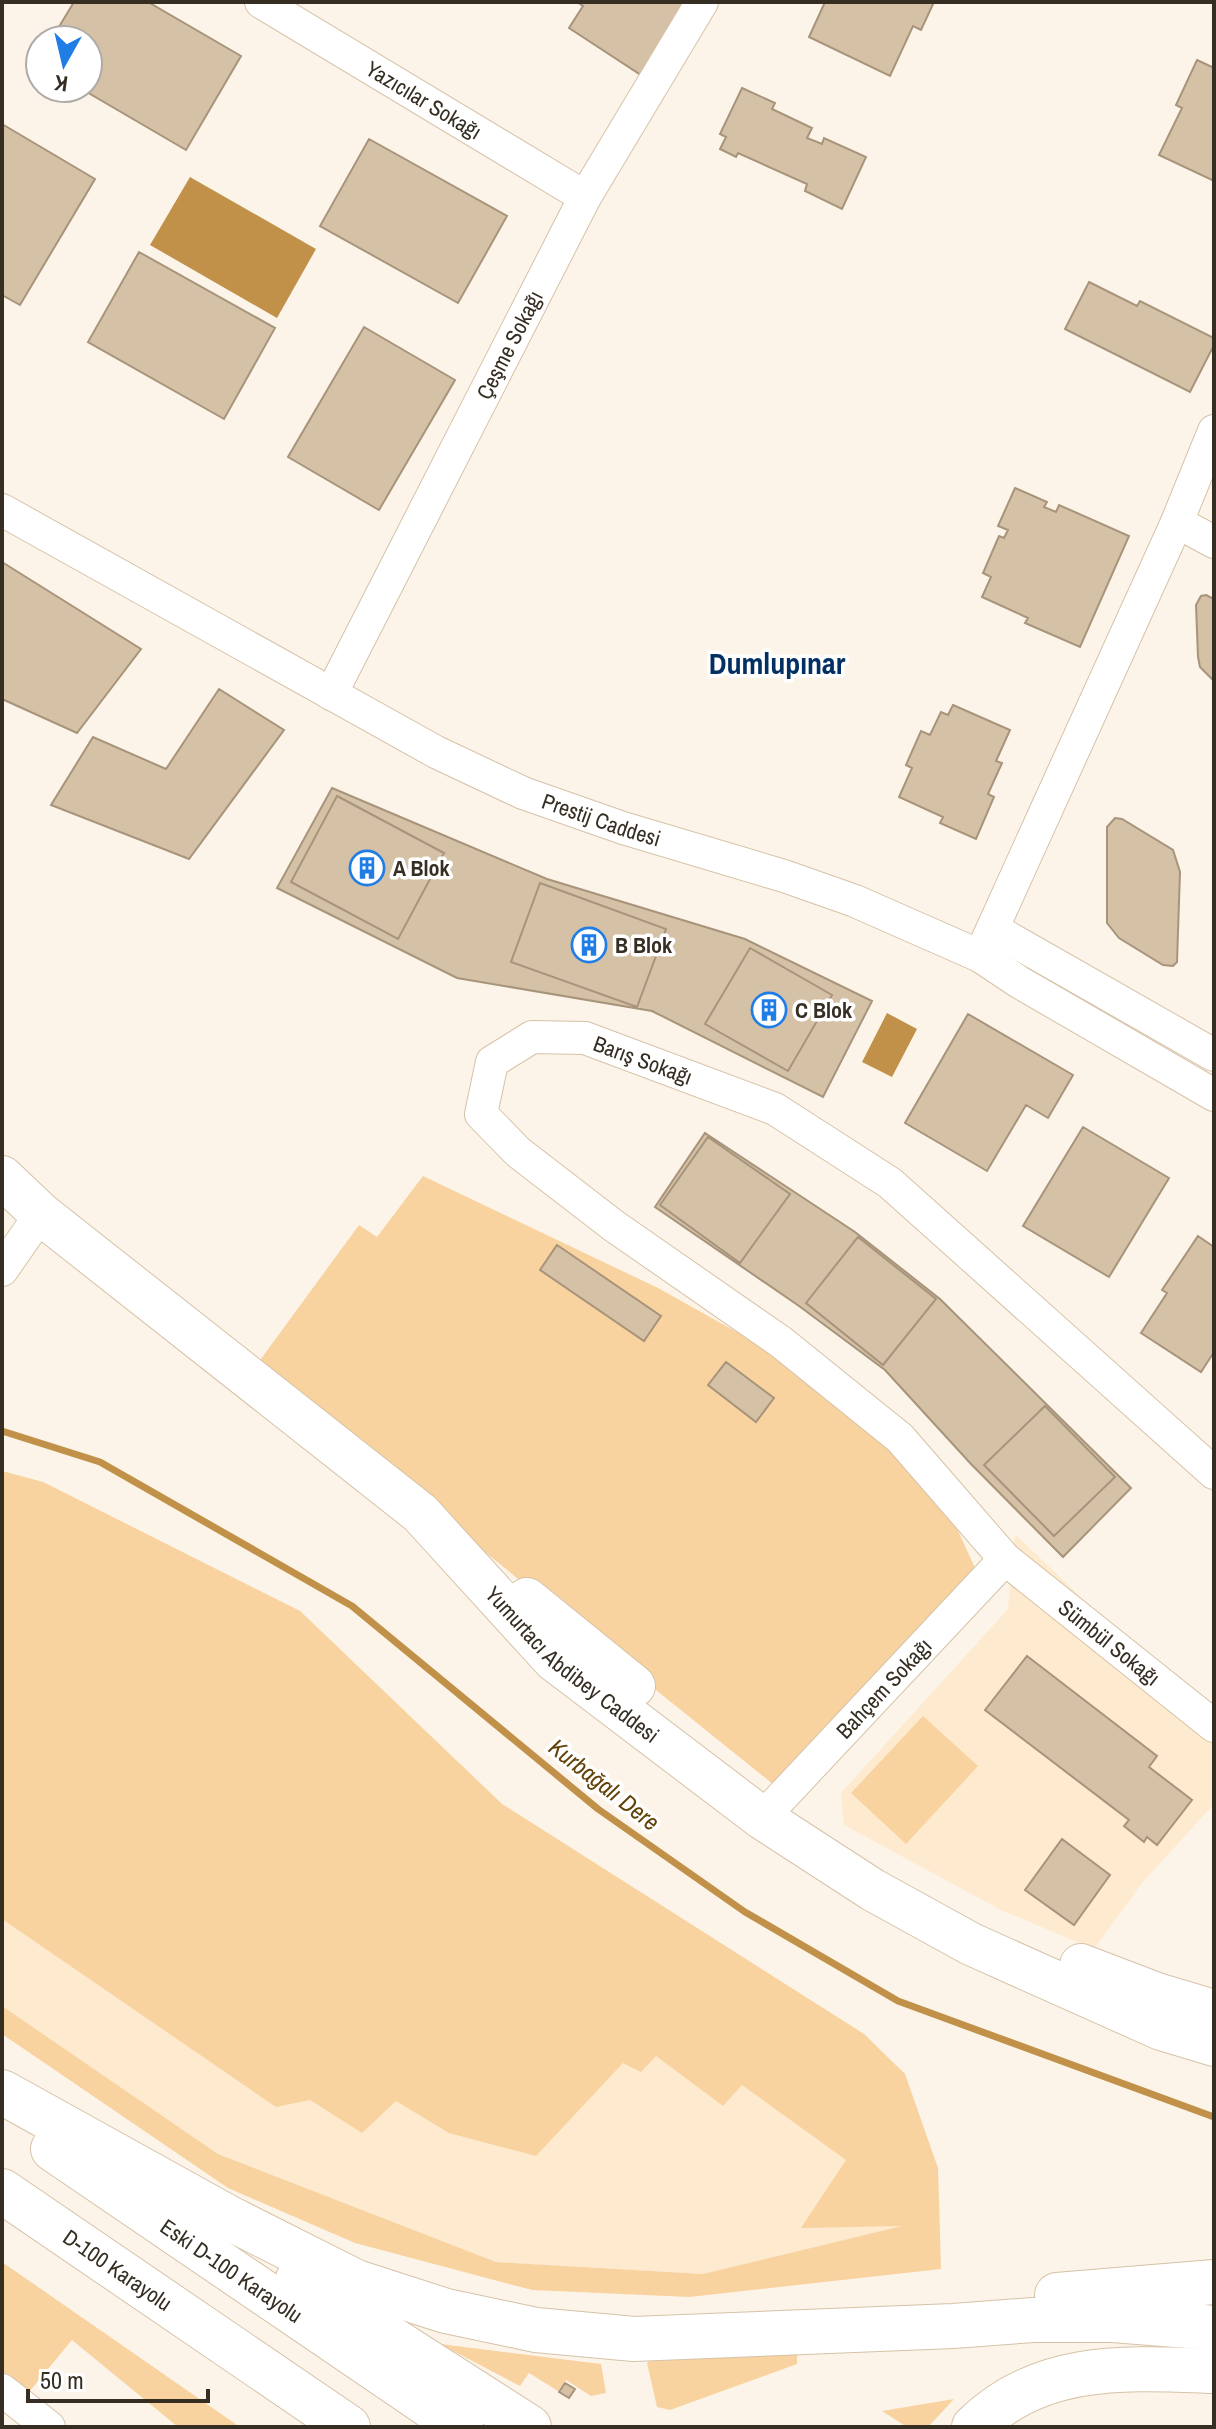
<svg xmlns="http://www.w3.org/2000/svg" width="1216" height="2429" font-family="'Archivo Narrow',sans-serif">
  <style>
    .built { fill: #feeace }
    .green { fill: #f8d3a0 }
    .water { fill: #c19149 }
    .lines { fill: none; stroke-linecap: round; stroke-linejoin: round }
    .stream { stroke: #c19149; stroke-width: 7 }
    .building { fill: #d5c1a6; stroke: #a7947a; stroke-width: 2 }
    .minor-casing { stroke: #d6c2a7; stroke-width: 34 }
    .major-casing { stroke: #d6c2a7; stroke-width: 44 }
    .highway-casing { stroke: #d6c2a7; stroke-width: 46 }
    .minor { stroke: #fff; stroke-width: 32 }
    .major { stroke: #fff; stroke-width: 42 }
    .highway { stroke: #fff; stroke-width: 44 }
    .labels { text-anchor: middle; stroke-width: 7; stroke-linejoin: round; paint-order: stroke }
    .street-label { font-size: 22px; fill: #362e23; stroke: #fff }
    .poi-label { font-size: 22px; font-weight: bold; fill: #362e23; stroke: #fff; text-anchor: start }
    .water-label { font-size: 24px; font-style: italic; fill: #634208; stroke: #fff }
    .district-label { font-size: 30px; font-weight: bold; fill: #033062; stroke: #fff }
  </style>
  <rect width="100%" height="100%" fill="#fcf4e9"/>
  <path class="built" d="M2,1471l41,11 257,129 202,193 362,230 41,40 2,151 -204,49 -207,-12 -278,-108 -216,-148z
    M1015,1534l199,191v79l-72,79 -48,66 -93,-39 -157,-85 -3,-32 167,-184z"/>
  <path class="green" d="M423,1176l235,112 186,104 98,104 40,87 -203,206 -524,-422 104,-142 18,12z
    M2,1471l41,11 257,129 202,193 362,230 41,40 33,94 3,101 -252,28 -157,-7 -177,-47 -127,-55 -226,-154v-28l216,148 278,108 207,12 199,-48 -101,2 45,-68 -104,-75 -19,21 -67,-50 -15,16 -18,-9 -87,93 -87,-23 -53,-32 -34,32 -52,-33 -34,7 -274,-188z
    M923,1716l55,50 -72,78 -55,-51z
    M2,2262l238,165h-62l-106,-87 -43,52 -27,-20z
    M440,2344l161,20 5,29 -15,3 -25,-16 -8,11 -29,-18 -9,13z
    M797,2352v12l-127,46 -13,-3 -10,-44 11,-10z
    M954,2399l-26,28h-21l-25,-16z"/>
  <path class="water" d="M190,177l126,72 -39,69 -127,-73z
    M887,1013l30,16 -25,48 -30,-15z"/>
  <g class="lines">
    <path class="stream" d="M2,1431l98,31 252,144 246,203 147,103 153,89 316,116"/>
  </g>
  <path class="building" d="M74,2h74l93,54 -55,94 -106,-62h8v-48h-37z
    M577,2h112l-48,73 -72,-47 14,-22z
    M825,2h109l-13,28 -8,-4 -23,50 -81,-39z
    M1197,60l17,8v113l-55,-26 23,-47 -6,-3z
    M742,88l33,15 -3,6 40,19 -5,10 15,6 2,-6 42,19 -24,52 -37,-18 2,-7 -69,-31 -2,4 -16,-8 6,-12 -6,-3z
    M2,124l93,55 -75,126 -18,-10z
    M369,139l138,77 -49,87 -138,-77z
    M139,252l136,76 -51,91 -136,-77z
    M1089,282l48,24 3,-5 74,37v7l-24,47 -125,-63z
    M364,327l91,53 -76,130 -91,-53z
    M1015,488l32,14 -3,5 12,5 3,-7 70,31 -49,111 -55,-24 3,-5 -46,-21 9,-20 -8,-4 16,-37 5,2 4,-8 -10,-4z
    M2,562l139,87 -64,84 -75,-34z
    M1206,595l8,4v82l-14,-14 -2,-10 -2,-52 5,-9z
    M219,689l65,41 -95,129 -138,-54 42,-68 73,32z
    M953,705l57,25 -14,31 6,2 -14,31 6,3 -18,42 -36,-16 3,-6 -44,-20 13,-29 -6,-3 15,-34 9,4 11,-23 7,3z
    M332,788l215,91 198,60 127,62 -49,96 -171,-86 -195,-33 -180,-90z
    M337,796l107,57 -46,86 -107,-57z
    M1115,818l7,1 51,31 7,22 -3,90 -4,4 -10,-1 -44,-27 -12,-15v-96z
    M540,883l126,46 -29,78 -126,-45z
    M750,948l82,47 -44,76 -83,-47z
    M968,1014l105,61 -25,43 -22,-13 -39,66 -82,-48z
    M1083,1127l86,51 -60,99 -86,-51z
    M705,1133l150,99 85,67 191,189 -68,69 -92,-93 -86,-94 -86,-64 -144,-99z
    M708,1137l82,57 -50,69 -80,-58z
    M1198,1236l16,11v105l-13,20 -60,-39 26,-40 -5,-3z
    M858,1237l78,62 -53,66 -77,-62z
    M557,1245l104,71 -17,25 -104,-71z
    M726,1362l48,36 -18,24 -48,-37z
    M1045,1406l70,71 -61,59 -70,-71z
    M1027,1656l130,100 -8,11 43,33 -35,45 -10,-8 -3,5 -20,-16 5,-6 -144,-110z
    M1062,1839l48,36 -36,50 -49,-35z
    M565,2383l10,6 -6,9 -10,-6z"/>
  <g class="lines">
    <g class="minor-casing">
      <g id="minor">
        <path id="s1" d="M261,2l324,195"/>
        <path id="s2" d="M2,510l434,242 87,41 100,35 161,48 71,25 125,55 39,26 195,113"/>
        <path d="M1177,522l37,20"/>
        <path id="s3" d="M331,694l254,-497 117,-195"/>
        <path d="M993,929l221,126"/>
        <path d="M980,956l197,-434 37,-91"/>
        <path d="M2,1270l39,-56"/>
        <path id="s4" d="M1214,1473l-324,-290 -115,-74 -190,-71 -53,-1 -40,25 -11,52 37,38 96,74 167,116 119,96 105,121 209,167"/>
        <path id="s5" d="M762,1818l243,-259"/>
        <path d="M2,2390l47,37"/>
      </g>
    </g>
    <g class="major-casing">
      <g id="major">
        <path id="s6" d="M2,1177l39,37 379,299 134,147 208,158 111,72 98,54 190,85 53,16"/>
        <path d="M527,1599l107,87"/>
        <path d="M1081,1965l76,29 57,17"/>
      </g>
    </g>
    <g class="highway-casing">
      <g id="highway">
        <path d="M2,2092l229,127 125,63 90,29 90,19 98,9 319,-13 80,-6h80l101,8"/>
        <path id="s7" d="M53,2149l408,278"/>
        <path id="s8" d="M2,2191l346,236"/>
        <path d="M298,2279l231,148"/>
        <path d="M1057,2295l157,-13"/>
        <path d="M974,2427c67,-66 154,-59 240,-56"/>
      </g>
    </g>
    <use href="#minor" class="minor"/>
    <use href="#major" class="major"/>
    <use href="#highway" class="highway"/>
  </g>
  <defs>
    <g id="building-ring" transform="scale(1.8)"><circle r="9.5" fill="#fff" stroke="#207de6" stroke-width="1.5"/><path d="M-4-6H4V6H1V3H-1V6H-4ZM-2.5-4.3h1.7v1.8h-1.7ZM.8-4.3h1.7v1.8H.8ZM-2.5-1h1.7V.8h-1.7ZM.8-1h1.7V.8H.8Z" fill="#207de6"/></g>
  </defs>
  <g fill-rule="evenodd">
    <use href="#building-ring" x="367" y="868"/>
    <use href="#building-ring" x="589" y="945"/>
    <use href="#building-ring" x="769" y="1010"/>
  </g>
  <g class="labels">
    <g class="street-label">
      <text dy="8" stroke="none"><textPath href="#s1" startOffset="190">Yazıcılar Sokağı</textPath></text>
      <text dy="8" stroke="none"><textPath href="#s3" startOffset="392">Çeşme Sokağı</textPath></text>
      <text dy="8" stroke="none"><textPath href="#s2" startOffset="676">Prestij Caddesi</textPath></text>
      <text transform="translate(643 1060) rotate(20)" y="8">Barış Sokağı</text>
      <text dy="8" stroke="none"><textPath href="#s4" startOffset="1752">Sümbül Sokağı</textPath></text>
      <text dy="8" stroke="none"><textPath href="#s6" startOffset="752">Yumurtacı Abdibey Caddesi</textPath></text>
      <text dy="8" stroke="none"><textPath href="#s5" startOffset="178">Bahçem Sokağı</textPath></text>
      <text dy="8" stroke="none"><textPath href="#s8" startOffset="140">D-100 Karayolu</textPath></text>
      <text dy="8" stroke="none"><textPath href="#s7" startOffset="216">Eski D-100 Karayolu</textPath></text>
    </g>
    <g class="poi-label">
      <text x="393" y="876">A Blok</text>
      <text x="615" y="953">B Blok</text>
      <text x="795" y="1018">C Blok</text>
    </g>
    <g class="water-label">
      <text transform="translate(604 1785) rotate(38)" y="8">Kurbağalı Dere</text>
    </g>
    <g class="district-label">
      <text x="777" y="674">Dumlupınar</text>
    </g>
  </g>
  <rect width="1216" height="2429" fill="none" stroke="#362e23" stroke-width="8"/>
  <g transform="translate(64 64) rotate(188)"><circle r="38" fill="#ffffff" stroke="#afaba7" stroke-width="2"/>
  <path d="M0-6L14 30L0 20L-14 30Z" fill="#207de6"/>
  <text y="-12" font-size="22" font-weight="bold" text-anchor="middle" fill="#362e23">K</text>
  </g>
  <path d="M28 2389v12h180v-12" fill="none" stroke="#362e23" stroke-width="4"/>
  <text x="40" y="2389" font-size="24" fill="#362e23" stroke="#ffffff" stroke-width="6" paint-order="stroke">50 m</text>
</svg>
